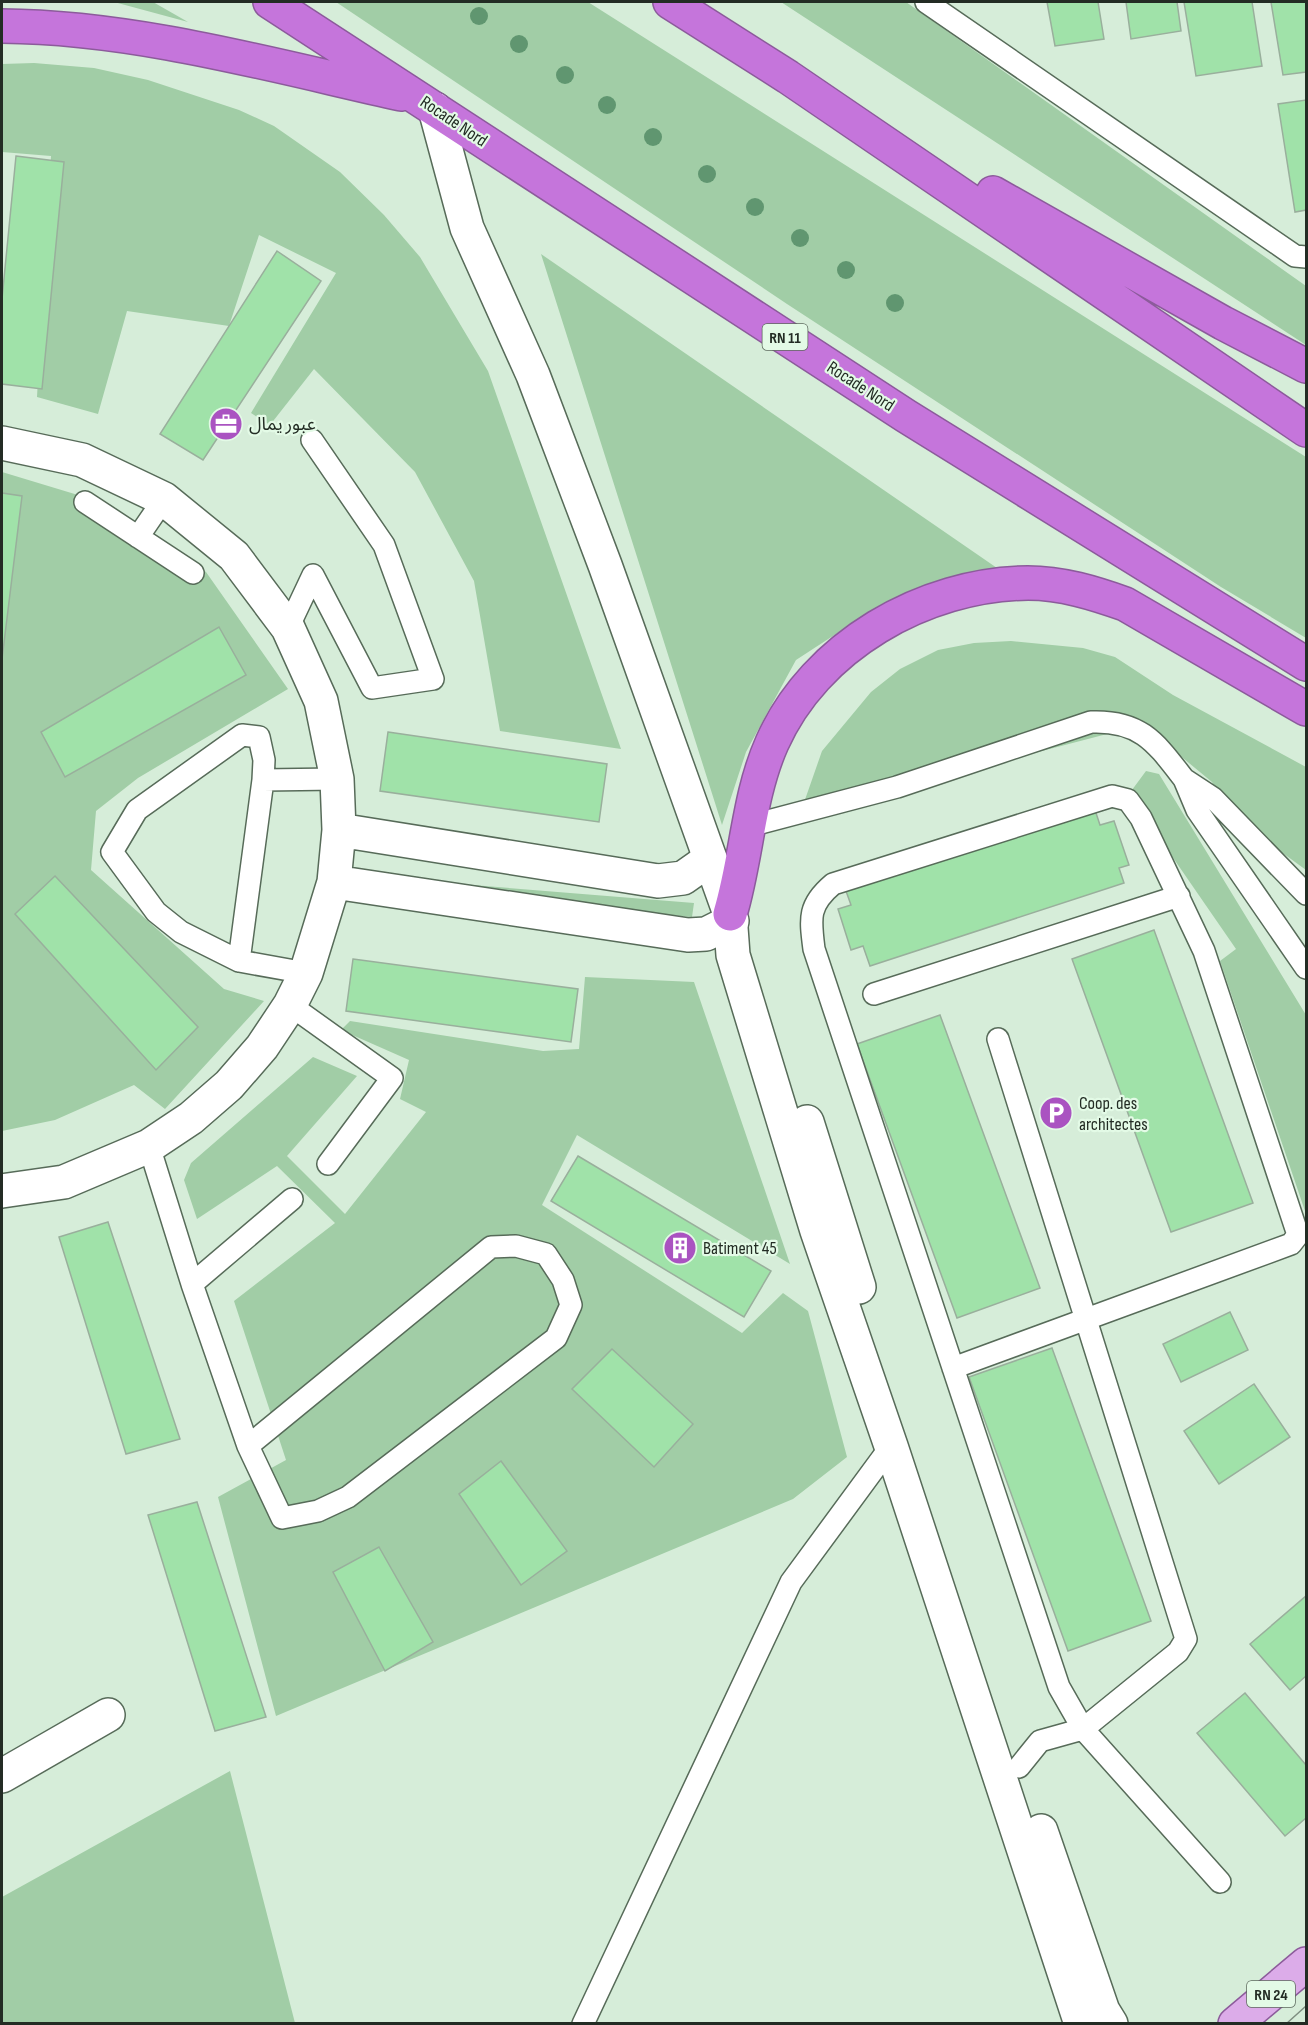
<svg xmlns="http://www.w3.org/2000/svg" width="1308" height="2025" font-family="'Sofia Sans Condensed','Noto Sans Arabic',sans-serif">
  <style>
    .green { fill: #a1cda6 }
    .building { fill: #a0e2a9; stroke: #99af9c; stroke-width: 1.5 }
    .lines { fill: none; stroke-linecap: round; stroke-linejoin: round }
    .service-casing { stroke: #576b59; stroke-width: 24 }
    .minor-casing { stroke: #576b59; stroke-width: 36 }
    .tertiary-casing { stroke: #576b59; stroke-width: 36 }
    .primary-casing { stroke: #8c5b9b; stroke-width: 36 }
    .motorway-casing { stroke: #8c5b9b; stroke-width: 36 }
    .service { stroke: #fff; stroke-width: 21 }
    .minor { stroke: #fff; stroke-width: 33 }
    .tertiary { stroke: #fff; stroke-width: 33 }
    .primary { stroke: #dcace9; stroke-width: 33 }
    .motorway { stroke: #c575db; stroke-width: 33 }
    .tram { stroke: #7e8e80; stroke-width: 1.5 }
    .tree { fill: #609670 }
    .labels { text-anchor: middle; stroke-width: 4.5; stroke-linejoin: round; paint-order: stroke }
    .shield { fill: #e3fae6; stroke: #5d6a5e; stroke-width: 1.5 }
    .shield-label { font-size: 16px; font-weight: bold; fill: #232c24 }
    .street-label { font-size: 18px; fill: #232c24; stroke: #e3fae6 }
    .poi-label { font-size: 18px; fill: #232c24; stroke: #e3fae6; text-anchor: start }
  </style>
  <rect width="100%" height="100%" fill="#d6edd9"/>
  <path class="green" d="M114,2h39l35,20z
    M336,2h252l718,455v181l-85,-51 -434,-283z
    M781,2h125l400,284v59z
    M34,63l60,5 54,12 91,30 35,16 66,46 44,43 36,42 68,114 133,378 -121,-18 -26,-150 -59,-109 -101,-103 -44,56 -19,-12 85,-140 -77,-38 -30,91 -102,-15 -29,103 -61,-17 14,-241 -49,-4v-88z
    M541,254l456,314 -115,36 -86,56 -50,92 -24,73z
    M2,472l109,33 95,67 82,117 -150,89 -42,33 -5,59 133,119 40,12 -99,108 -31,-24 -79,35 -53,11z
    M1011,641l72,7 32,9 58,38 133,72v103l-71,-52 -23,-36 -40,-33 -42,-21 -330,86 22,-63 49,-59 29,-23 38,-19 36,-7z
    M1146,771l13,3 147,241v199l-86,-253 16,-12 -107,-155z
    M349,875l345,28 -2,14 -345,-30z
    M585,977l109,5 96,282 -213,-129 -35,70 200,128 41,-40 25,18 39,146 -54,42 -517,217 -58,-219 68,-37 -52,-159 101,-78 -58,-57 -80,53 -13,-39 7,-17 122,-106 44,19 -70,80 58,58 81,-102 -26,-13 9,-39 -68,-30 9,-9 193,30 36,-2z
    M230,1771l65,252h-293v-126z"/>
  <path class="building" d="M1047,2h51l6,37 -49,7z
    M1126,2h51l4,29 -50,8z
    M1184,2h68l10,64 -66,10z
    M1271,2h35v70l-23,3z
    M1306,100v110l-11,2 -17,-108z
    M16,156l48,6 -22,227 -40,-5v-85z
    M277,251l44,30 -118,179 -43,-26z
    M2,493l20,3 -20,163z
    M219,627l27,48 -181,102 -24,-45z
    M388,732l219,32 -8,58 -219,-31z
    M1095,810l5,15 14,-4 15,44 -10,3 5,15 -254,83 -7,-20 -12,4 -13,-41 13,-4 -5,-14z
    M55,876l143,151 -42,43 -141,-156z
    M1154,930l99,273 -82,29 -99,-273z
    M353,959l225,30 -7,53 -225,-31z
    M940,1015l100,273 -83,30 -100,-274z
    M578,1156l193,115 -27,46 -193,-116z
    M108,1222l72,217 -54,15 -67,-217z
    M1230,1312l18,38 -67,32 -18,-38z
    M1052,1348l99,273 -83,30 -99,-274z
    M612,1349l81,75 -39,43 -82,-78z
    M1254,1384l36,53 -71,47 -35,-53z
    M501,1461l66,90 -46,34 -62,-91z
    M197,1502l69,215 -51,14 -67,-216z
    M379,1547l54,95 -48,29 -52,-99z
    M1306,1596v80l-16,14 -40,-46z
    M1245,1693l61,72v53l-21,18 -88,-103z"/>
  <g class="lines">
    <g class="service-casing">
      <path id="service" d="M926,2l369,254 11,1
        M85,502l108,71
        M138,537l26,-38
        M288,628l25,-53 59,113 61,-9 -49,-134 -72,-105
        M263,780l1,-20 -5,-23 -17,-2 -105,75 -25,42 44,60 25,20 58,29 67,12
        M749,826l148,-39 194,-65c50,-2 65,21 93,57
        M1306,894l-93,-96 -29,-19 13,31 109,158
        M239,961l24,-181 74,-1
        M874,994l305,-98
        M290,1005l102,73 -64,86
        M998,1039l188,600 -8,13 -95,77 -43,12 -21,26
        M149,1146l43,138 56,162 34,72 36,-7 30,-14 208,-159 15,-33 -8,-25 -17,-26 -30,-8 -25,1 -243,199
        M192,1284l100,-85
        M953,1368l338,-124 7,-9 -94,-284 -63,-133 -13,-18 -16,-4 -279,88c-25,21 -23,34 -19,65l245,738 24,42 137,153
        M583,2024l208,-442 100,-136"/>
    </g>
    <g class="minor-casing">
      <path id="minor" d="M2,443l80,17 82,39 70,57 54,72 33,73 16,78 2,51 -5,52 -28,91 -16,32 -28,42 -33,38 -38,33 -42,28 -85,36 -62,9
        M339,830l319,51 25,-3 27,-19
        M334,882l354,53 18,-1 26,-13
        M2,1776l106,-61"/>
    </g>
    <g class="tertiary-casing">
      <path id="tertiary" d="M435,109l32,119 66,147 72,190 125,349 3,41 84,276 74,215 190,578
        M807,1122l52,165
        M1041,1831l62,180 8,13"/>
    </g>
    <g class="primary-casing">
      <path id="primary" d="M1235,2024l71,-60"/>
    </g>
    <g class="motorway-casing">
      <path id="motorway" d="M270,2l636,414 400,248
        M670,2l118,75 518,353
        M2,26c133,1 269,39 399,68
        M993,193l230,130 83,43
        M730,914c17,-57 18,-117 42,-171 43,-97 152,-159 256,-160 34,0 66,10 97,21l181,105"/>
    </g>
    <use href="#service" class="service"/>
    <use href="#minor" class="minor"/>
    <use href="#tertiary" class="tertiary"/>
    <use href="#primary" class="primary"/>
    <use href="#motorway" class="motorway"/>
    <path class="tram" d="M1286,2024l20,-18
      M1305,2024l1,-2"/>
  </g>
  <g class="tree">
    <circle cx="479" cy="16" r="9"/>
    <circle cx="519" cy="44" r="9"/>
    <circle cx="565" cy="75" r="9"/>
    <circle cx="607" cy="105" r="9"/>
    <circle cx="653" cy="137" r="9"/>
    <circle cx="707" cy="174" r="9"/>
    <circle cx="755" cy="207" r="9"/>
    <circle cx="800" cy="238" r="9"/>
    <circle cx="846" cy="270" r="9"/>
    <circle cx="895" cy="303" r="9"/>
  </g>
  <defs>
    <g id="office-disc" transform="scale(1.725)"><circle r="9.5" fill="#aa53c1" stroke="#e3fae6"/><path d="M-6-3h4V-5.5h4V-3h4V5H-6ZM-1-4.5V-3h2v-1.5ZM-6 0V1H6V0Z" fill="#fff"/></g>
    <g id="parking-disc" transform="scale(1.725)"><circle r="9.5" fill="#aa53c1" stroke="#e3fae6"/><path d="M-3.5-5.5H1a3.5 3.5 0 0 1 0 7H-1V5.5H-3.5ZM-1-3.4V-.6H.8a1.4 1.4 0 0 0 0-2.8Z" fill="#fff"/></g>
    <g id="building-disc" transform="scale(1.725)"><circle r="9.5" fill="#aa53c1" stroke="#e3fae6"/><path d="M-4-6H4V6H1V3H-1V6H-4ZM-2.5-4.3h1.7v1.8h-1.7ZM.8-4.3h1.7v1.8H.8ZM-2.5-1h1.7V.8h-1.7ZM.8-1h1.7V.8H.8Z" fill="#fff"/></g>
  </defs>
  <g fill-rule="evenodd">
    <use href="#office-disc" x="226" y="424"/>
    <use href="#parking-disc" x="1056" y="1113"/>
    <use href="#building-disc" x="680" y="1248"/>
  </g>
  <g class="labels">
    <g class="shield">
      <rect x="762.5" y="324" width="45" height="26" rx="4.5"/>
      <rect x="1247" y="1981" width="48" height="26" rx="4.5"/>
    </g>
    <g class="shield-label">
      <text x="785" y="343">RN 11</text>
      <text x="1271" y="2000">RN 24</text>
    </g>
    <g class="street-label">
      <text transform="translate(454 121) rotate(34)" y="6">Rocade Nord</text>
      <text transform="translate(861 386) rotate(33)" y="6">Rocade Nord</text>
    </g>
    <g class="poi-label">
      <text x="249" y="430">عبور يمال</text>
      <text x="1079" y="1109">Coop. des<tspan x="1079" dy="21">architectes</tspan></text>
      <text x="703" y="1254">Batiment 45</text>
    </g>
  </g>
  <rect width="1308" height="2025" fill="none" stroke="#232c24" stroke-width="6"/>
</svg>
